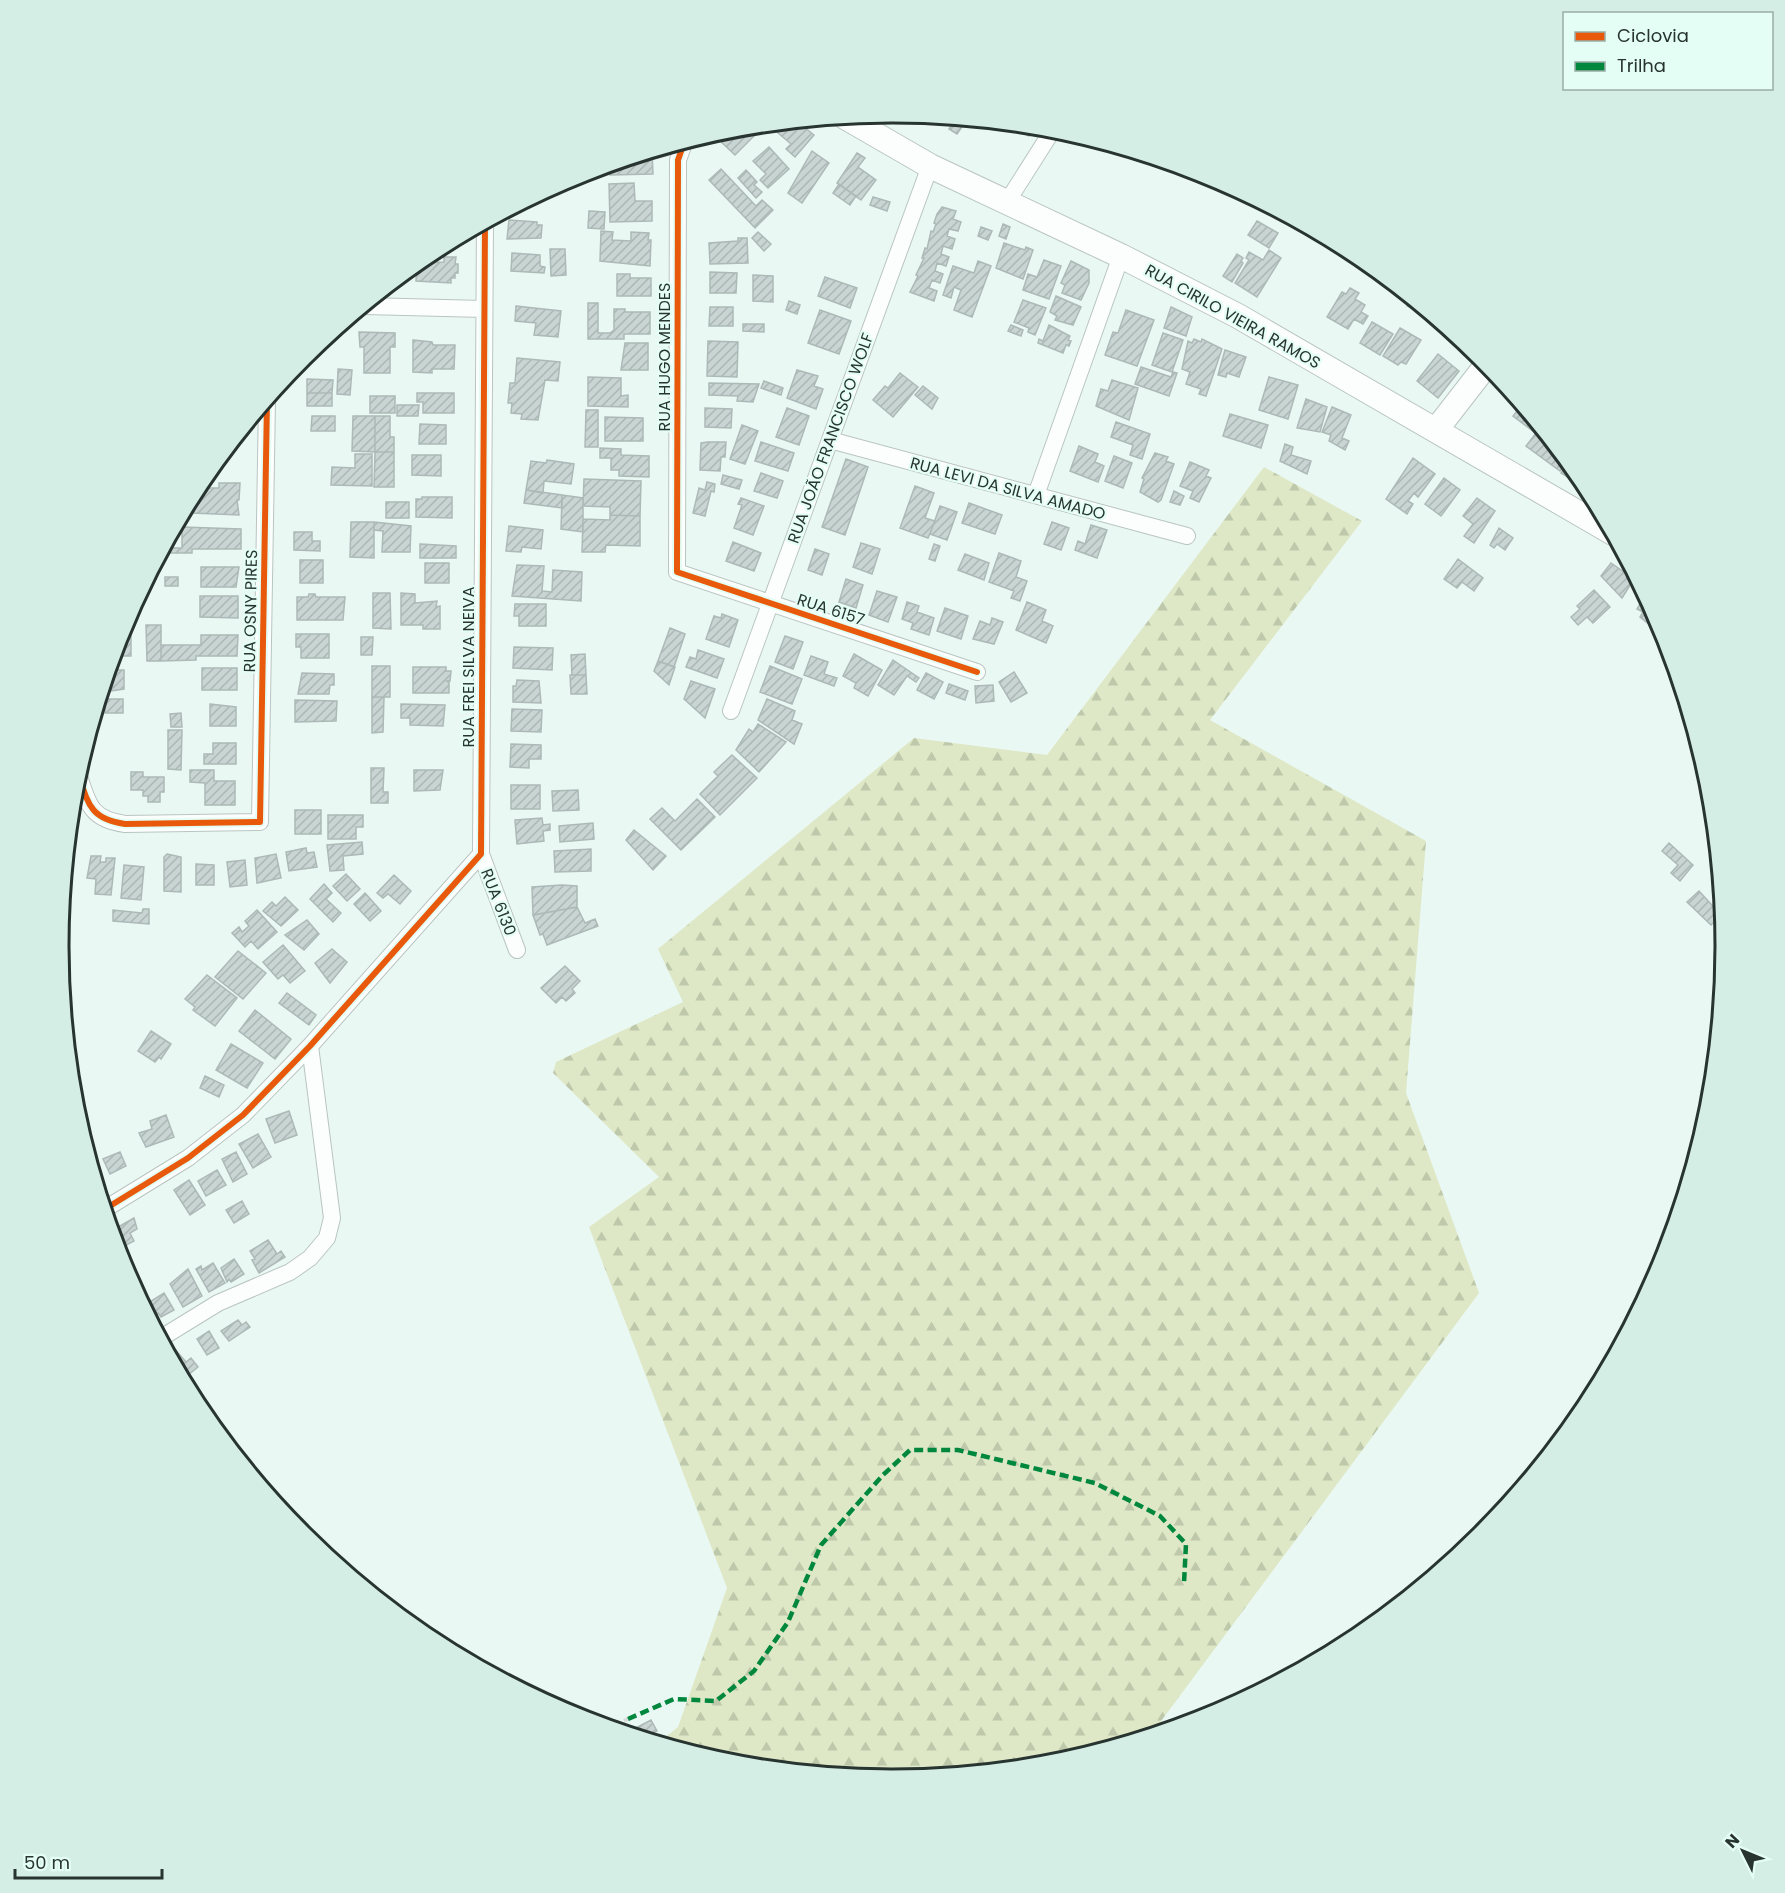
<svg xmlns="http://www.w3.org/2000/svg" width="1785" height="1893" font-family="Poppins,sans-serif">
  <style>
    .forest { fill: url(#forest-firs) }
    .building { fill: url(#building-hatch); stroke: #acb9b7; stroke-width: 1.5 }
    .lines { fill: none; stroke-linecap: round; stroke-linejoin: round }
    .street-casing { stroke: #b9c5c1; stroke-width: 18 }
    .secondary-casing { stroke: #b9c5c1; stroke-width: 26 }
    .path { stroke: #d8dcda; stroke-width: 4; stroke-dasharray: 4.5 4.5; stroke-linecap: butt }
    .street { stroke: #fcfefd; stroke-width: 16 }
    .secondary { stroke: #fcfefd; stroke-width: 24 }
    .quiet { stroke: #00873e; stroke-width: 4.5; stroke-dasharray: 9 4.5; stroke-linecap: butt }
    .cycleway-casing { stroke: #e4fef5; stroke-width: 10 }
    .cycleway { stroke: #e8590c; stroke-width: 6 }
    .labels { text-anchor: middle; stroke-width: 4.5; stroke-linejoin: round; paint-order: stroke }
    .street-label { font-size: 16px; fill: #273430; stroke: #e4fef5 }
    .rim { fill: none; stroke: #273430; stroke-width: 3 }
  </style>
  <defs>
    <pattern id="forest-firs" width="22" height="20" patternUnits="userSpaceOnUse" patternTransform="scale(1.5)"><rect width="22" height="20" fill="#dee8c6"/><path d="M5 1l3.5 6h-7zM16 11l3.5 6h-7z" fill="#bec8aa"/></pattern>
    <pattern id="building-hatch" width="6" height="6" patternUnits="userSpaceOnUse" patternTransform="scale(1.5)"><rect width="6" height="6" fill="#c8d5d3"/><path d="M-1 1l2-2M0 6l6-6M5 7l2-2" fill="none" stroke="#acb7b5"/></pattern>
  </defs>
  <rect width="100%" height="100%" fill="#eaf8f3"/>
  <path class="forest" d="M1264,467l98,54 -152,199 216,121 -20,252 73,200 -329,443 -95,29 -163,15 -163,-16 -71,-21 20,-16 49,-139 -138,-361 70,-50 -106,-104 3,-11 127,-60 -25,-53 256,-211 133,17z"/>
  <path class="building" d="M956,119l10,2 -9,13 -8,-5z
    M798,122l16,13 -19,22 -9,-8 5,-5 -20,-17 3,-3z
    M1005,124l29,2 -5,10z
    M765,125l-30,30 -19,-18 9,-7 4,4 6,-6z
    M769,147l20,22 -21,19 -8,-8 6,-6 -13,-13z
    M812,151l17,12 -27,40 -14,-10z
    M652,152l1,22 -43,1v-10z
    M857,153l8,5 -7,9 18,13 -15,20 -24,-17z
    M721,169l35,37 6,-6 11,10 -18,18 -46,-48z
    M746,170l11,12 -3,3 8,7 -6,6 -18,-20z
    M634,183l1,18h17v20l-42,1 -1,-38z
    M839,184l17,12 -6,9 -17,-12z
    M873,197l17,5 -3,9 -17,-6z
    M942,207l14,4 -3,8 8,3 -3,9 -9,-2 -2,7 8,3 -3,10 -9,-3 -2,8 8,3 -3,9 -9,-3 -2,8 8,3 -3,9 -8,-3 -3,8 8,3 -3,10 -24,-9 8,-16 -2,-1 8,-17h-2l3,-10 2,1 4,-18 2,1 3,-8 -2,-1 3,-9z
    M589,211l16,1 -1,17 -16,-1z
    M509,220l28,2v3h5l-1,13 -34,1z
    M1257,221l21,12 -9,15 -21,-13z
    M1003,224l7,3 -4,12 -7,-3z
    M981,227l11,4 -4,9 -10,-4z
    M601,231l12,1 -1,8 19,1v-9l18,1 -1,7h3l-1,26 -50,-5z
    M758,232l13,12 -7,7 -12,-13z
    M738,238h9l1,25 -38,1 -1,-21 29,-2z
    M1004,243l21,7 1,-3 7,3 -10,29 -27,-11z
    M550,249h15l1,26 -15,1z
    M1269,250l12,8 -24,39 -22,-14 14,-23 -3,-2 3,-6 14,8z
    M512,253l28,2v11l5,1 -1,6 -33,-2z
    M1237,254l6,4 -2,3 2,2 -11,19 -9,-6z
    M444,257h12l-1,7h3v9h-3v5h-4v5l-35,-2 1,-18 27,-1z
    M1363,259l17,14 -2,2 -18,-11z
    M1044,260l17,6 -12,33 -26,-9 5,-16 9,3z
    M978,261l13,5 -19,51 -18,-7 7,-20 -7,-3 -3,11 -8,-3 10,-29 21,7z
    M1071,261l18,9v13l-8,17 -19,-7 3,-8 -4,-2z
    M710,272l27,1 -1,20h-26z
    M617,274h13v4h21v18h-34z
    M753,275l20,1v26l-20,-1z
    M825,277l32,11 -7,20 -32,-12z
    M1350,288l9,5 -4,6 10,6 -4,7 7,4 -5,8 -9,-5 -6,10 -21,-12 15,-25 4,2z
    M1056,296l25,11 -8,18 -18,-5 2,-4 -7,-4z
    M1411,299l12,9 -2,4 -14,-6z
    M1023,300l23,8 -11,27 -7,-3 1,-4 -15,-6z
    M789,301l11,4 -3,9 -11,-4z
    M588,303h10v30h12l4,-3v-21h11v3h25v22h-26v5h-36z
    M516,306l45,5 -3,26 -24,-2 2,-12 -21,-2z
    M710,307h23v19h-24z
    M1171,307l21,10 -6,19 -22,-8z
    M820,310l31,11 -12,33 -31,-11z
    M1126,310l28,10 -17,46 -32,-11 8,-23 5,1z
    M1372,322l21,12 -13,21 -20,-12z
    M743,324h21v8l-21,-1z
    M1011,325l12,5 -2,6 -13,-5z
    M1049,325l21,11 -2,4 3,1 -2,5 -3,-1 -3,8 -25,-10 1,-4 4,2z
    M1400,328l21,12 -15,24 -5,-2 -3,3 -15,-9z
    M359,332l36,1v14h-5v26h-26v-26h-4z
    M1163,333l20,7 -11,32 -20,-7z
    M1194,339l7,3 1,-3 20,10 -16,47 -7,-2 2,-5 -15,-5 4,-12 -8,-3 6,-28 4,2z
    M413,340l19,2 1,3h22l-1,24h-22v4l-19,-1z
    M708,341l30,1 -1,35 -30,-1z
    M625,343h23v27h-27z
    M1225,350l21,7 -7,20 -12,-4 -1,4 -8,-2z
    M1438,354l21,17 -21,27 -21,-17z
    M517,358l43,4 -2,19 -13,-1 -7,40 -17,-1 1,-5 -11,-1 1,-10h-4l2,-20h5z
    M1141,367l30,10 2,-5 4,1 -8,23 -34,-12z
    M338,369l14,1 -2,25 -13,-1z
    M797,370l21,6 -4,10 9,3 -7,20 -29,-11z
    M900,373l18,14 -25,30 -20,-17 12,-14 3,2z
    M588,377l33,1v18l7,-1v12l-40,-1z
    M1269,377l29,8 -10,34 -29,-9z
    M307,379l26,1 -1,13h-25z
    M1112,380l26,8 -9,32 -33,-14 5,-17 7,2z
    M764,381l19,7 -2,7 -20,-7z
    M709,383l50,1 -6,18 -16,-1 1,-5 -29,-1z
    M923,386l15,12 -6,11 -17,-14z
    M307,393h25v13h-25z
    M417,393h37v20h-31v-11h-6z
    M370,396h25v17h-25z
    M1306,399l21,8 -7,25 -23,-4z
    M397,405h22l-1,11h-21z
    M1522,405l17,20 -5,7 -21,-16z
    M1332,407l19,8 -9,23 7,3 -4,9 -16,-9 2,-6 -9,-3z
    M705,408l27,1 -1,19 -26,-1z
    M787,408l22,8 -10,29 -23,-8z
    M586,410h12v37h-13z
    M1230,414l38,11 -7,23 -38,-12z
    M312,416h23v15h-24z
    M353,416h22v36l-23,-1z
    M375,416h15v21h4v15h-19z
    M605,417l38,1v23h-38z
    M1116,422l34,12 -8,25 -12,-4 3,-10 -22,-8z
    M420,424l26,1v19h-27z
    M742,425l16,6 -13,33 -15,-5z
    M1540,428l28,33 -8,10 -34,-25z
    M708,442h18l-1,15h-4l-1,14 -20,-1 1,-27z
    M761,442l33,11 -6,18 -33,-10z
    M1285,444l8,3 -2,8 20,6 -4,13 -27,-13z
    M1079,446l19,8 -3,8 9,4 -6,16 -28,-11z
    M600,448l21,1v6l28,1v21l-30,-1v-6h-8v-12h-11z
    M375,452h19v35h-20z
    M1155,453l13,4 -2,4 8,3 -13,36 -3,2 -18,-10 4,-13 -2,-1z
    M355,454h17v32l-41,-1 1,-18 23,1z
    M412,455h29v21l-29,-1z
    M1114,456l18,7 -9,25 -18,-7z
    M1413,458l22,16 -17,23 -4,-4 -6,8 5,3 -6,10 -21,-15z
    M846,459l22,8 -23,68 -23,-8z
    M547,460l27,4 -3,20 -27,-3 -1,12 -17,-3 5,-29 15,2z
    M1190,462l19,8 -3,6 5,2 -12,24 -9,-4 3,-7 -13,-5z
    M1569,462l17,21 3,7 -28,-17z
    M761,473l22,8 -6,17 -23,-7z
    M723,475l19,5 -3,9 -18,-5z
    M1444,478l16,12 -19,26 -16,-12z
    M584,479l57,2 -1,35 -30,-1v-8l-27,-1z
    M707,482l8,2 -1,8 -3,-1 -6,25 -12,-3 6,-25 6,2z
    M219,483h21l-1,17h-2l2,15 -47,-2v-17l5,-8h22z
    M915,486l19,7 -9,25 10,3 -7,17 -28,-10z
    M526,490l36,5v13l-38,-5z
    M1174,491l10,5 -4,9 -10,-3z
    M562,495l21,3v34l-22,-3z
    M422,497h30v21l-36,-1v-18h6z
    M741,498l23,8 -11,29 -19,-7 8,-23 -4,-1z
    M1477,498l18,13 -21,32 -10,-7 9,-12 -10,-8z
    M386,502h23v16h-23z
    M969,503l33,12 -7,19 -33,-11z
    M940,506l17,6 -10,28 -17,-6z
    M610,515l30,1v30l-34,-1 -1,7h-23l1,-33 27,1z
    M351,522h23v36l-24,-1z
    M374,522l37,4 -1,26h-28l1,-21 -9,-1z
    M1052,522l17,6 -8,22 -17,-6z
    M1091,525l16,5 -10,28 -22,-8 3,-9 7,3z
    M509,526l34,4 -2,19 -19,-2 -1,5 -15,-1z
    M182,527l59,2v20h-49v4h-30l4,-9h6v4h10z
    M1499,528l14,10 -8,12 -8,-6 -3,4 -4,-3z
    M294,532h18v9h8v10l-26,-1z
    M733,542l28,11 -7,18 -28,-10z
    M861,543l19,6 -8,25 -19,-7z
    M420,544l36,2v12h-36z
    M934,544l6,2 -5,15 -6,-2z
    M815,549l14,5 -7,21 -14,-5z
    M999,553l22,8 -5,16 11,4 -7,20 -9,-3 3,-7 -25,-9z
    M965,554l24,9 -5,17 -26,-10z
    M1458,559l25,19 -9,13 -12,-9 -5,6 -13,-9z
    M300,560h23v23h-23z
    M425,563h24v20h-24z
    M1611,563l23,16 -12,19 -21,-22z
    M517,565l27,1 -2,25 10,1 1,-22 29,2 -1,29 -69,-5z
    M201,567h38l-3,20h-35z
    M165,577h13v9h-13z
    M846,579l17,6 -7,23 -17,-6z
    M1594,590l16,17 -17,16 -6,-6 -9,8 -7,-8 9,-8 -3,-3z
    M877,591l20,6 -9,25 -19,-7z
    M373,593h17l1,36 -18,-1z
    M401,593l14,1v9l22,-2 -1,6 4,-1v23h-17v-4h-22z
    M309,594h6l1,3h29l-2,23h-46v-23h11z
    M200,596h38v22l-38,-1z
    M1642,601l9,4 8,16 -4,8 -15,-12 3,-5 -6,-3z
    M907,602l12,4 -2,6 17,6 -5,17 -18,-6 2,-6 -11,-4z
    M1027,602l19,8 -4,11 11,5 -7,17 -30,-13z
    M515,604h31v22h-27v-10h-5z
    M945,608l23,8 -7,23 -24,-8z
    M722,614l16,6 -9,27 -23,-8 8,-23 7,2z
    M992,618l11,4 -9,22 -21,-5 7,-18 10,4z
    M146,625h15v36h-14z
    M670,628l15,6 -11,33 -16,-6z
    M121,632h10v24h-18z
    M296,634h33v24h-28v-11h-5z
    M201,635h37l-1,21h-41v4l-35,1v-16h40z
    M785,636l18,6 -10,27 -18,-7z
    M361,637h12l-1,18h-11z
    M514,647l39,1 -1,22 -39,-2z
    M698,650l26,9 -7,19 -31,-11 4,-10 6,2z
    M585,654l1,21h-14l-1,-20z
    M854,654l28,16 -14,26 -14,-8 2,-5 -13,-7z
    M811,656l17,6 -4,12 13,4 -3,8 -30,-11z
    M893,660l26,18 -3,4 -9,-6 -13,19 -16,-10z
    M658,661l17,6 -6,18 -15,-14z
    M372,666h18v31h-18z
    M770,666l32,13 -10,25 -32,-12z
    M413,667h33v4h5l-1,10h-4l3,1v11h-36z
    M202,668h35v22h-35z
    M109,670h15v19l-13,2 -8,-2z
    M1014,672l13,21 -16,9 -12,-20z
    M302,673l32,1v11h-4l-1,9h-31z
    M926,673l17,9 -9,17 -17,-9z
    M570,675h16l1,19h-16z
    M517,680l22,1 2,22 -28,-1v-16h3z
    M691,681l24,8 -10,29 -21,-19z
    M949,684l19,7 -3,9 -19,-7z
    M993,685l1,16 -18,2 -1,-17z
    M372,697h12l-1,35 -11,1z
    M105,699h18v14h-18z
    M767,699l28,12 -3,9 10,4 -8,20 -36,-24z
    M295,700l42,1 -1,20 -41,1z
    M210,704l26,3v19h-26z
    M401,704l44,1 -2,21 -33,-1v-7h-9z
    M512,709l30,1 -1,22 -30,-1z
    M181,713l1,14h-11l-1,-13z
    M758,724l28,18 -27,30 -23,-22 13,-21 4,3z
    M168,730h14l-1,40 -13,-1z
    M213,743h23v21h-32v-10h9z
    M511,744l30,1v14h-12v9l-19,-1z
    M732,755l25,23 -37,37 -20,-21 18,-18 -4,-4z
    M371,768h13l-1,24h5v11h-17z
    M190,770h24v11h21v24h-30v-22l-15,-1z
    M414,770h29l-3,20 -26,1z
    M131,772h12v5h21v15h-4v10h-12v-6h-5v-6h-12z
    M511,785h29v24h-29z
    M578,790l1,20 -26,1 -1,-20z
    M697,799l18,18 -34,33 -31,-31 12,-11 13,13z
    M295,810h26v24h-26z
    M328,815h35v12h-7v12h-28z
    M542,818l1,7 7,-1v6l-7,1 1,10 -27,3 -2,-24z
    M593,823l1,16 -34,3 -1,-16z
    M634,830l32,26 -13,14 -27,-30z
    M362,842l1,12 -20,2 1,14 -14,1 -3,-26z
    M1669,843l24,22 -13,16 -9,-8 7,-8 -16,-14z
    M306,848l1,5 7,-1 3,15 -28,4 -3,-19z
    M591,849v22l-36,1 -1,-21z
    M167,854l14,3v35l-17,-1v-34z
    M276,854l5,24 -24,5 -2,-25z
    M91,856h10l-1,6h6v-4h9l-4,37 -16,-1 1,-15 -9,-1z
    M245,860l2,25 -17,2 -3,-25z
    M196,864l18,1v20h-18z
    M124,865l20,2 -3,33 -20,-2z
    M346,874l14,15 -13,12 -14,-15z
    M394,875l17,16 -11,13 -12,-10 -5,4 -6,-5z
    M324,884l8,9 -6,6 15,14 -8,9 -23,-23z
    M562,885l15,1v21l-44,8 -1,-28z
    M1699,891l22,24 -10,10 -24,-23z
    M365,893l16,18 -11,10 -16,-17z
    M285,897l13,13 -17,16 -18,-15 9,-9 4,4z
    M577,907l8,16 10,-4 3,7 -51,19 -4,-11 -3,1 -7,-20z
    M143,909h6v15l-36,-3v-11l29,3z
    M257,910l20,22 -19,17 -7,-8 -6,6 -13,-14 7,-6 3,5 7,-6 -4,-5z
    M307,920l12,14 -15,16 -19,-15z
    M283,945l22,26 -15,12 -7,-8 -5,4 -15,-17z
    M332,949l15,13 -17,21 -15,-20z
    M238,951l28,22 -23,26 -28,-22z
    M565,966l15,15 -8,8 3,4 -9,8 -4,-4 -6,6 -15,-15z
    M207,975l30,23 -22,28 -22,-16 2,-3 -10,-8z
    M287,993l29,22 -7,10 -30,-22z
    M255,1010l36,29 -16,20 -36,-28z
    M151,1031l20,13 -10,15 -2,-2 -4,5 -17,-11z
    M231,1044l32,19 -16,25 -31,-18z
    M205,1076l19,9 -5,12 -19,-9z
    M289,1111l8,24 -22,8 -9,-24z
    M166,1115l8,22 -28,10 -7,-14 13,-4 -2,-8z
    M258,1134l13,23 -18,11 -14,-24z
    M120,1152l6,14 -16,8 -7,-15z
    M236,1152l11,22 -14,8 -11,-23z
    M217,1170l9,15 -20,11 -8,-15z
    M189,1180l16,25 -15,10 -16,-25z
    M242,1201l7,13 -15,9 -8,-13z
    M134,1218l3,11 -7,4 4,8 -17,9 -6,-19z
    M268,1240l9,14 4,-3 4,6 -26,16 -7,-13 3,-1 -5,-8z
    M234,1259l10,15 -13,8 -2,-3 -2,3 -6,-14z
    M213,1263l12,20 -16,9 -13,-23 5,-3 1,4z
    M188,1269l14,27 -19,11 -13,-23z
    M164,1293l10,17 -13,7 -3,-4 -4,2 -6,-12z
    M238,1320l4,5 4,-3 4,5 -21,14 -8,-10z
    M209,1331l10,17 -12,7 -10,-16z
    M174,1348l12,14 5,-4 7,9 -11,9 3,4 -5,4 -16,-31z
    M651,1720l6,11 -14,7 -17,-5z"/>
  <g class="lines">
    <g class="street-casing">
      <path id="street" d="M684,143l-6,17 -1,412 300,100
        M1007,202l47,-74
        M365,306l119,3
        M830,440l357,96
        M1036,495l85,-239
        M731,711l199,-545
        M78,773c10,31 12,46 47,51l135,-2 7,-422
        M481,854l36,96
        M105,1209l83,-51 55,-43 67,-69 171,-192 4,-631
        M161,1338l57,-35 72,-31 20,-14 17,-20 5,-20 -22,-172"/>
    </g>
    <g class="secondary-casing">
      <path id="secondary" d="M845,117l85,49 191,90 117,60 375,217
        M1436,430l52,-67"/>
    </g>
    <path class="path" d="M607,1727l21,-8"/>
    <use href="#street" class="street"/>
    <use href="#secondary" class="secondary"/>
    <path class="quiet" d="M628,1719l46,-20 42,2 38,-30 34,-49 33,-77 62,-70 27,-25h48l137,33 65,33 26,28 -2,39"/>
    <g class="cycleway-casing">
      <path id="cycleway" d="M684,143l-6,17 -1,412 300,100
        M78,773c10,31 12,46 47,51l135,-2 7,-422
        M105,1209l83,-51 55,-43 67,-69 171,-192 4,-631"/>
    </g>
    <use href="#cycleway" class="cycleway"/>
  </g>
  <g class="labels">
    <g class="street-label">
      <text transform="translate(1233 316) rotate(29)" y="6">RUA CIRILO VIEIRA RAMOS</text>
      <text transform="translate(664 357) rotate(-90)" y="6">RUA HUGO MENDES</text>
      <text transform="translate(830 438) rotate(-70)" y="6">RUA JOÃO FRANCISCO WOLF</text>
      <text transform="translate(1008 488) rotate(15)" y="6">RUA LEVI DA SILVA AMADO</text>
      <text transform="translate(831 609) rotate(18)" y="6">RUA 6157</text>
      <text transform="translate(250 611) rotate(-89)" y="6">RUA OSNY PIRES</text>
      <text transform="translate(468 667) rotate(-90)" y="6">RUA FREI SILVA NEIVA</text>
      <text transform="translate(499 902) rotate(69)" y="6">RUA 6130</text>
    </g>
  </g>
  <path d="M0 0H1785V1893H0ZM69 946a823 823 0 1 1 1646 0a823 823 0 1 1-1646 0Z" fill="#d5eee5" fill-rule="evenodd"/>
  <path class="rim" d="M69 946a823 823 0 1 1 1646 0a823 823 0 1 1-1646 0Z"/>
  <rect x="1563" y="12" width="210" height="78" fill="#e4fef5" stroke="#98ada6" stroke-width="1.5"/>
  <rect x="1575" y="32" width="30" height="9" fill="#e8590c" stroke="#98ada6" stroke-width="1.5"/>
  <text x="1617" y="42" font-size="18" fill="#273430">Ciclovia</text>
  <rect x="1575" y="62" width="30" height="9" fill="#00873e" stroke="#98ada6" stroke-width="1.5"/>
  <text x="1617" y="72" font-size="18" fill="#273430">Trilha</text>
  <g transform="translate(1743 1851) rotate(313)" stroke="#e4fef5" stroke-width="4.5" paint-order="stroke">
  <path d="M0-4.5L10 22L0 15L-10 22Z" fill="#273430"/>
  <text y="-9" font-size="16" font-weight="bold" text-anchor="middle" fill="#273430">N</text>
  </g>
  <path d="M15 1869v9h147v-9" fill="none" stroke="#273430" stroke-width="3"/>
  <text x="24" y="1869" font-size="18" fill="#273430" stroke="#e4fef5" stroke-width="4.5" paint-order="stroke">50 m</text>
</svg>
